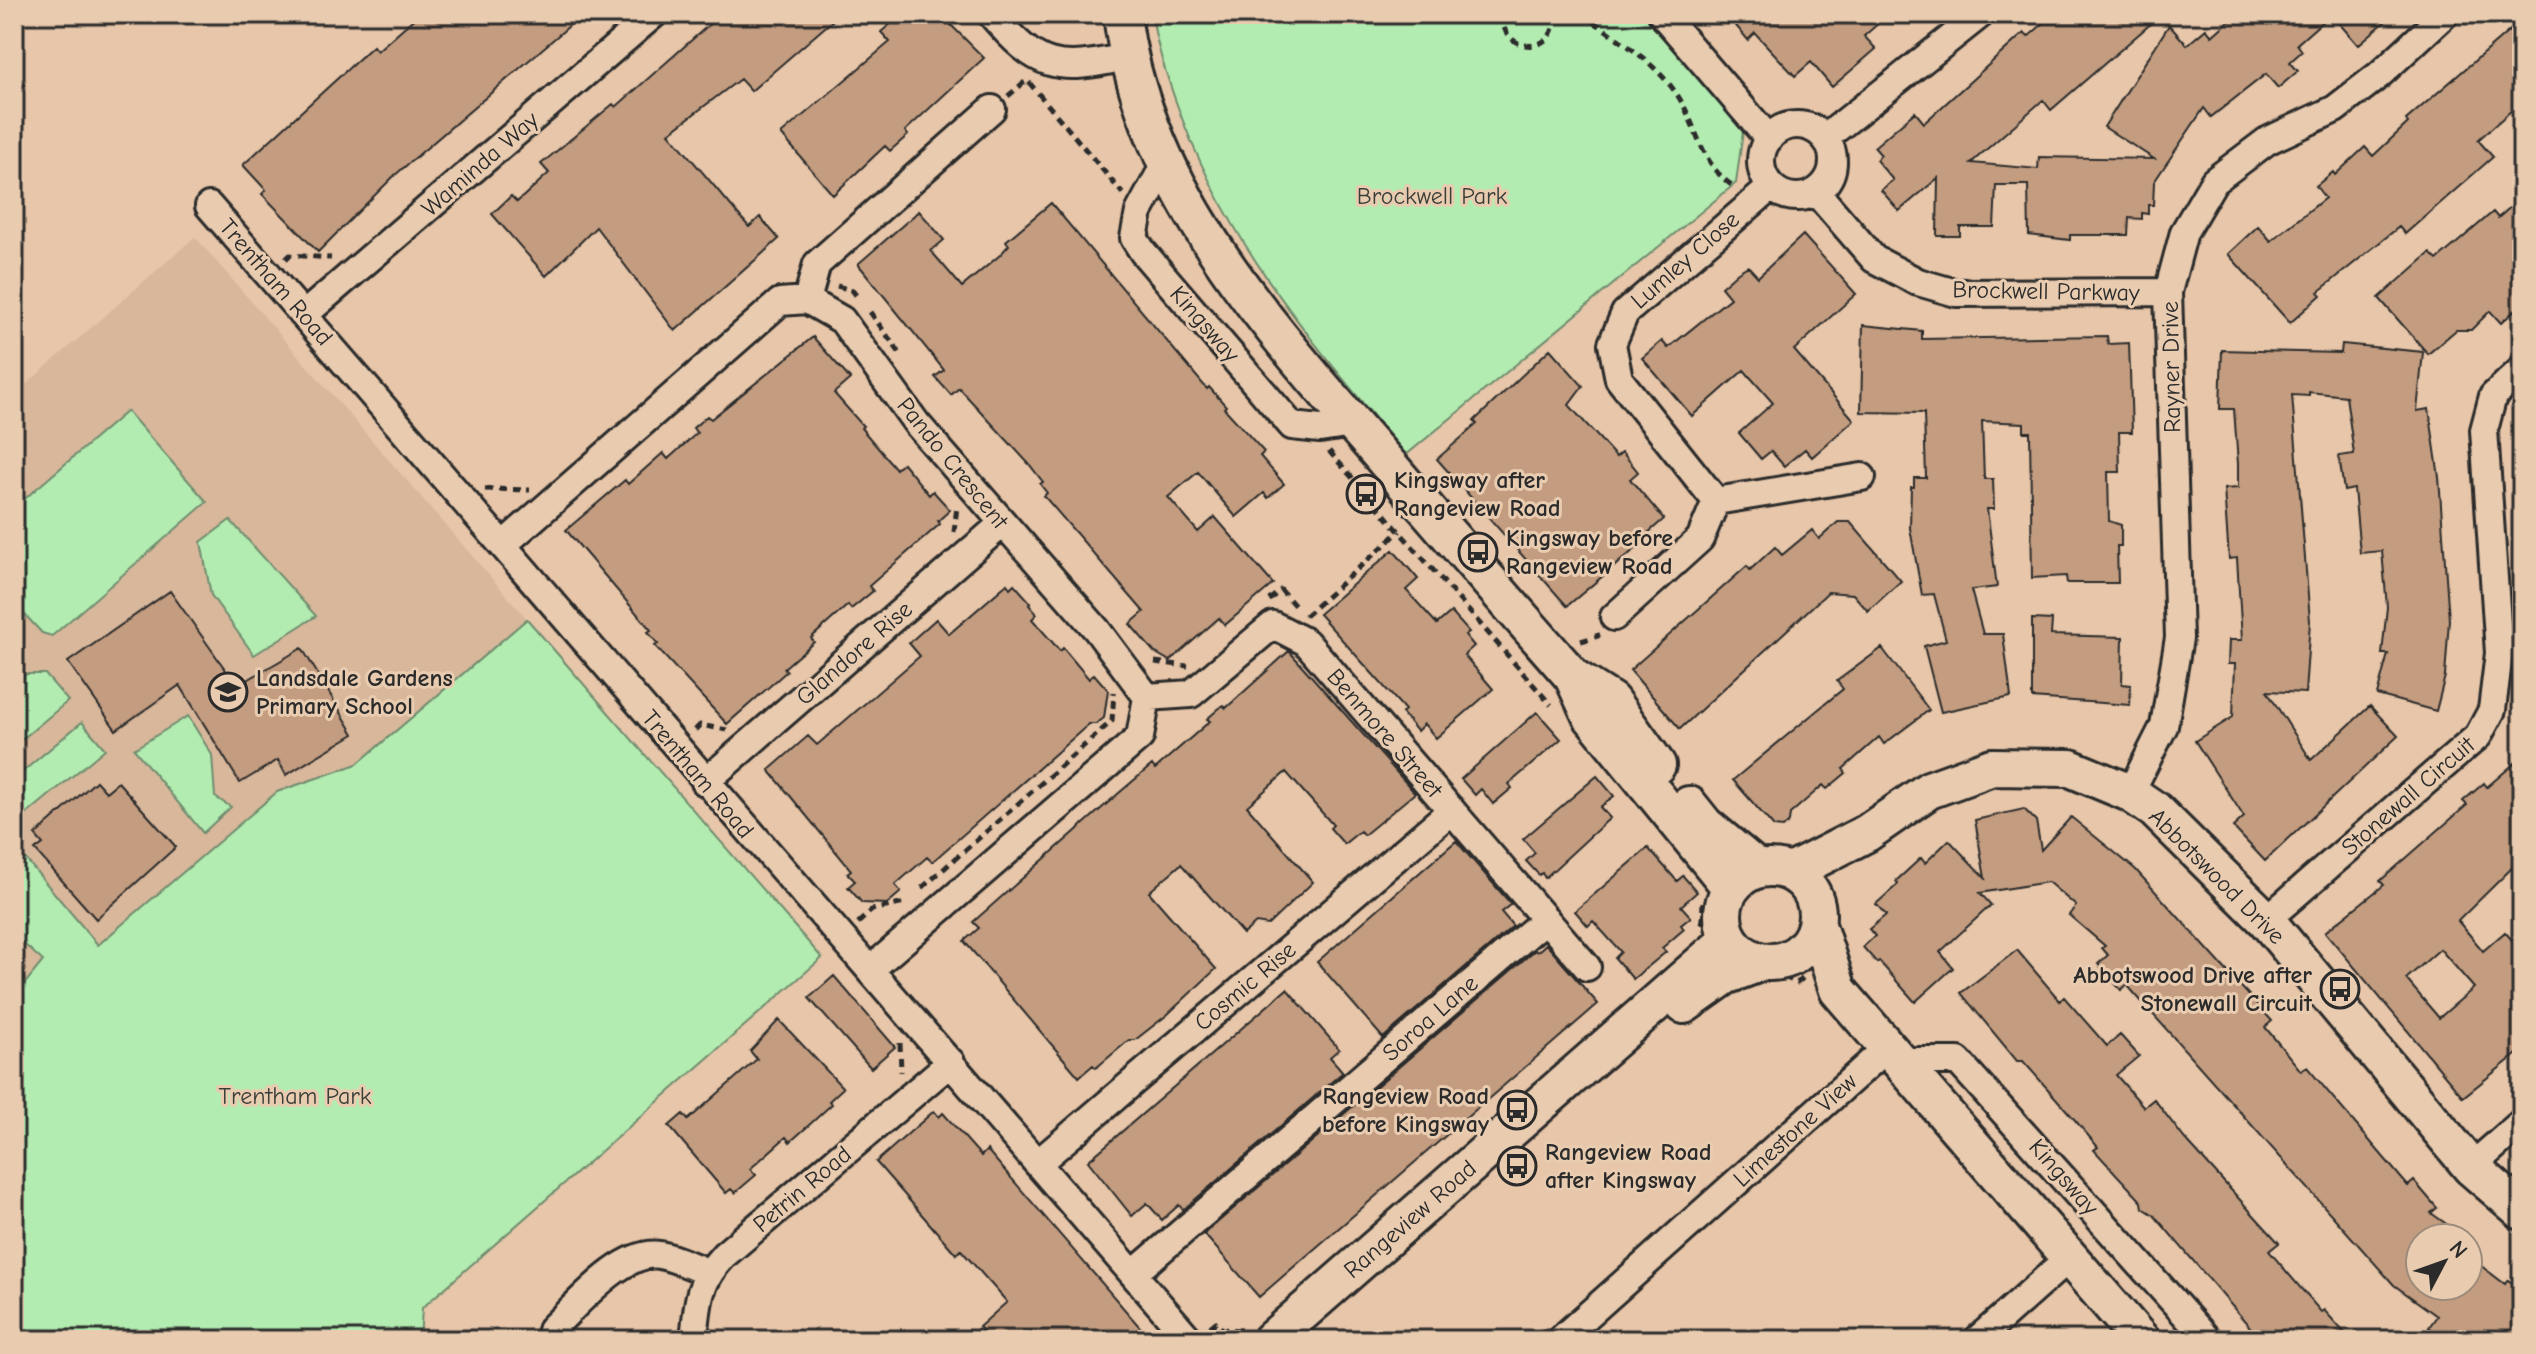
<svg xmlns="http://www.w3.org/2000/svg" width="2536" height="1354" font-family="'Comic Neue',sans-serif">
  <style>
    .built { fill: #d8b79b }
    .green { fill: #b3ecb1; stroke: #6f8c6e; stroke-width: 2 }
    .building { fill: #c49d80; stroke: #2b2b2b; stroke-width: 2; fill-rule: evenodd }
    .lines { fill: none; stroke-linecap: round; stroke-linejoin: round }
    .street-casing { stroke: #2b2b2b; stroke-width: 32 }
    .secondary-casing { stroke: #2b2b2b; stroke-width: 42 }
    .path { stroke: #2b2b2b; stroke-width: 5; stroke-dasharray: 8 6; stroke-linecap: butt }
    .street { stroke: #e9ccb0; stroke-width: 26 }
    .secondary { stroke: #e9ccb0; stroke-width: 36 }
    .labels { text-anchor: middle; stroke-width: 6; stroke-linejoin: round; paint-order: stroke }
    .street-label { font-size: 24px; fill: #2b2b2b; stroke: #e9ccb0 }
    .park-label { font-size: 24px; fill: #393e38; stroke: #e9ccb0 }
    .poi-label { font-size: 24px; font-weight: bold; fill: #2b2b2b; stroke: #e9ccb0; text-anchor: start }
  </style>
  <rect width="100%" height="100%" fill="#e7c6a9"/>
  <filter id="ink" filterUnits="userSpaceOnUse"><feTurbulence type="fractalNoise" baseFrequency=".0125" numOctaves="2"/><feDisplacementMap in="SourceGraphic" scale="16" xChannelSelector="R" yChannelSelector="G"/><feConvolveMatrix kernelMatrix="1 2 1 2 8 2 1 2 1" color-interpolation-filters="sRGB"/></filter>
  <g filter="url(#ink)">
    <path class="built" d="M195,237l332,382 -170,145 -81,28 -262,245v-642z"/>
    <path class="green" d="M1152,14h498l93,117 -7,52 -330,272c-93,-112 -181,-213 -230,-353 -10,-29 -20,-57 -24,-88z
      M127,411l80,91 -155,134 -10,-3 -28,-30v-95z
      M230,520l86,96 -62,39 -43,-60 -10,-53z
      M527,619l295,339 -400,350 -2,32h-406v-343l29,-36 -29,-26v-78l5,-6 79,94 179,-153 80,-28z
      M26,674h19l23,27 -54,45v-60z
      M188,716l24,39 3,42 16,10 -28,26 -69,-84z
      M82,722l23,27 -89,74 -2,-44z"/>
    <path class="building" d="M419,14h164l-189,162 -76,76 -56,-58 4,-4 -23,-25 130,-119 4,5z
      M721,14h119l-89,77 -11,-12 -71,54 80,94 11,-10 19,22 -104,92 -79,-104 -50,49 -54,-62 19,-18 6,6 32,-29 -8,-9 72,-60 3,3z
      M902,14h38l44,44 -79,73 3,4 -18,16 -5,-5 -52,49 -52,-61 109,-92 -9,-10z
      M1726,14h163l-25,22 12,13 -44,38 -21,-25 -16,14 -40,-43 -7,7z
      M2054,14h108l-111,96 -8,-10 -72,63 67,6 1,-12 115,2 -50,-32 65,-102 18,20 19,-16 6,7 25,-22h157l-36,31 -27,-31 -34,30 5,7 -12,11 8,9 -20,17 -12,-14 -55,43 -7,-9 -50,74 -1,23h-5v9l-6,-1v6l-13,-1 -1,17h-58v5l-41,-5 -1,-50h-32l-2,42h-34v9h-23l1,-58 -39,33 -18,-21 12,-10 -17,-20 5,-5 -7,-8 41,-35 9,11 100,-90 4,4z
      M2522,20v81l-44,39 15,17 -88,77 -6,-7 -81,65 3,3 -31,28 -62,-69 30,-28 13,15 54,-43 -9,-12 17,-14 2,3 30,-28 8,9 35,-33 -2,-3z
      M2522,197v107l-21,19 -11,-12 -19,19h-15l-28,24 -49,-56 51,-45 7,7 56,-48 5,6z
      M1051,203l156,186 2,-2 17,19 -2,2 40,44 -4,4 24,28 -16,14 -4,-5 -28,24 -38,-45 -30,25 30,35 17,-15 58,67 -48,41 -6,-7 -49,43 -16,-9 -24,-28 14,-12 -100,-116 3,-3 -7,-9 3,-2 -14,-18 -70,-76 -8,7 -16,-18 9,-7 -86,-106 61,-53 25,29 -13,11 31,36 38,-32 9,-10 -3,-4z
      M1803,235l53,59 -62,56 60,70 -42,37 -7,-8 -21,17 -13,-15 -10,8 -22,-26 34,-30 -29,-33 -52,46 -50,-58 20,-17 6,7 62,-50 -9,-11 17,-15 10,-6 10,11z
      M1863,325l59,6v8l185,-3 1,8 21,-1 3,89h-13l1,40h-12l1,49 12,4v21h-4l1,37h-51l-1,-7 -34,2 -2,-146h-6v-9l-42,-2 2,58h9l1,30h-7l10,78 -26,3 12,44h20l8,63 -70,15 -17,-66 22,-6 -12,-46 -12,1 -12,-67 1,-41h3v-9h12l-2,-65 -63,-1z
      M813,337l37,42 -16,14 29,33 -2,2 35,41 7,-6 26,32 4,-4 17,19 -12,11 2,3 -71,62 4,5 -22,18 -3,-4 -37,33 3,4 -30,26 3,3 -60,53 -72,-78 3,-2 -10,-12 3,-2 -85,-100 59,-50 3,4 35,-31 5,6 29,-26 -4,-5 14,-12 4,3z
      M2342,344l81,8 -6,59 12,-2 10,68 10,143 -4,56 -9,35 -59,-16 11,-41h-6l5,-47 -5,-56 -22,2 -6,-64 -10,2 -5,-35 15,-2 -8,-58 -37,-4v4l-17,-1 18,226 -5,72 -38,-2 44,69 59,-54 28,30 -133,125 -32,-34 11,-10 -49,-76 38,-24 2,-53h-7l1,-24h13l-5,-82 -8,1 -5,-70 14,-1v-24l-4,-55h-14l2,-59 119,3z
      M1550,349l33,37 -14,19 47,52 6,-5 16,20 -8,7 34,40 -26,23 3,2 -74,62 -130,-147 40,-35 -3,-3z
      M1838,522h12l51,59 -33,30 -15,-17 -25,-2 -148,137 -50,-59 117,-104 3,4 25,-23 7,8 30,-25 7,9z
      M1393,550l25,29 -12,11 31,34 14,-12 18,20 -4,3 9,11 -10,9 29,34 -57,49 -12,-14 -7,7 -15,-18 3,-3 -86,-96z
      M1007,584l3,4 4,-4 17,19 -2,2 8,9 -5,5 28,32 3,-3 26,31 5,-5 14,16 -4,28 -8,6h-7l-157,138 -5,-5 -32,28 6,7 -14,12 -25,-1 -14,-16 7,-6 -8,-8 4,-3 -82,-100 39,-34 9,9 103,-89 -11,-13 27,-24 13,15z
      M170,591l67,95 65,-38 52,86 -68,41 -8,-15 -38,23 -60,-98 -64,45 -48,-68z
      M2032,619l20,1 -1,15 72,2 -1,47 9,1 -1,20 -98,-7z
      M1882,648l47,62 -45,34 -5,-7 -36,32 3,4 -19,16 -4,-4 -33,29 -1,8 -6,6 -9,-1 -41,-47 110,-91 -6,-8z
      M1289,651l126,142 -51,42 -4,-4 -16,13 -14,-16 3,-3 -47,-53 -39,34 66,76 -45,43 -12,-2 -13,11 -62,-70 -32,28 67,77 -49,46 -32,25h-6l-33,28 -3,-3 -14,12 -115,-136 15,-13 -6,-6 146,-129 33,-28 3,4 55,-48 -3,-2 16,-14 3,3z
      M1537,712l24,27 -52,45 3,4 -19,16 -12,-15 -6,6 -14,-16z
      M2522,757v101l-64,63 25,30 22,-19 7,8 10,-8v118l-59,47 -138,-165 59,-47 -4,-4 87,-76 -4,-4 21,-18 3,4zM2440,949l34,39 -35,30 -33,-39z
      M1597,776l17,20 -14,11 10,11 -65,60 -3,-5 -3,2 -13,-14 9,-8 -12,-14z
      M96,781l10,11 12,-10 58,65 -80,72 -61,-69 8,-6 -8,-9z
      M2024,809l12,12 5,29 30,-33 64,52 137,152 -7,6 36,44 6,-4 101,119 6,-5 23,27 -6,5 35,25h-46v48h48v-30l37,28 3,-4 14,11v49h-76l-17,-13 8,-11 -43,-31 -267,-300 -6,5 -23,-26 10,-9 -6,-7 3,-2 -36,-31 7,-9 -28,-24 -68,11 11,12 -51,47 13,16 -38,34 -36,-41 -2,2 -14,-16 12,-11 -6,-7 17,-14 -10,-11 22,-20 -2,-3 25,-23 4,5 24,-23 36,38 -10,-58z
      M1456,841l55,63 -10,8 12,14 -130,112 -66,-76z
      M1648,848l29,33 6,-5 14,16 -16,14 10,11 -10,8 3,4 -22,19 4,4 -33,27 -18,-21 6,-6 -28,-31 -5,5 -13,-15z
      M1546,944l52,60 -339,293 -55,-63 331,-284 2,2z
      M2017,950l43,51 4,-4 43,49 13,-11 19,21 -23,19 28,32 10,-8 30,39 95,105 -10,8 52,61 3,-2 27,30h-90l-107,-125 -11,-7 -1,-6 -48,-52 4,-3 -29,-34 -46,-52h-6l-56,-68z
      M834,976l61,71 -24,21 -62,-70z
      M1287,989l52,60 -9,8 13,15 -160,138 -4,-5 -17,15 -15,-17 -15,13 -44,-55z
      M779,1020l64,68 -14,13 3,3 -24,22 -18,16 -4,-5 -36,32 6,6 -21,18 -4,-4 -5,4 -57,-67 14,-12 5,6 69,-61 -7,-8z
      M934,1111l5,6 4,-4 38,43 6,-6 164,190h-160l-12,-13 28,-25 -46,-52 -5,4 -80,-92z"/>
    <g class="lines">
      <g class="street-casing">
        <path id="street" d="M991,14c48,56 65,58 136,43
          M1662,14l107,125
          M1761 161a36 36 0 1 1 72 0a36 36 0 1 1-72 0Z
          M1825,138l156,-124
          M1166,162l-27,50 -5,26 9,14 149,174 28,3 33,-5
          M1816,192l58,67 44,23 38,11 212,-1
          M209,206l981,1134
          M807,300l10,-36 175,-155
          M305,314l349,-300
          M1716,501l-97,-122 -7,-35 13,-31 146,-126
          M1716,501l146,-24
          M503,545l277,-243 27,-2 35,20 75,104 180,206 50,67 -7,40 -269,232
          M1614,617l86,-78 16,-38
          M1147,697l44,-3 82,-69 33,17 281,325
          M705,782l297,-258
          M2130,793l34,-67 15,-88 -11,-346 16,-60 30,-51 53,-40 68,-32 44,-34 66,-61
          M2266,920l212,-184 14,-26 7,-57 -15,-223 9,-34 29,-27
          M1898,1061h60l250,279
          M1038,1163l414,-353
          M2471,1167l51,-45
          M1133,1274l413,-355
          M548,1340l4,-12c25,-23 71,-79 108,-73 16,3 33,12 48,17
          M694,1340c4,-38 3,-56 30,-85l227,-193
          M1560,1340l327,-292
          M1977,1340l92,-82"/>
      </g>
      <g class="secondary-casing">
        <path id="secondary" d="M1122,14c21,176 148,314 260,443 63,74 127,147 191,220l18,39 140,172
          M1576,679l35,22 46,64
          M1689,805l16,20 53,44
          M1723 915a47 47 0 1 1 94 0a47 47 0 1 1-94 0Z
          M1791,872l76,-39 62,-43 63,-23 78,1 60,25 25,17 111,110 205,247 51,44
          M1817,925l21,65 303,350
          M1684,1005l41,-29 37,-14
          M1271,1340l458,-401"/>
      </g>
      <path class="path" d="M1502,14c-1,42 57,42 52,0
        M1582,14c32,22 71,46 94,79 21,30 24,72 57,93
        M1008,96l19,-16 96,114
        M286,259l4,-4 41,3
        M837,286l15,4 7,9
        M870,312l32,44
        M1329,451l222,254
        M485,489l45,1
        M954,532l3,-26
        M1269,600l12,-10 15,17
        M1305,616l95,-85
        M1581,641l17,-5 -1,-3
        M1155,662l33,4
        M695,730l5,-5 27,5
        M922,888l190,-167 2,-29
        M858,923l14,-13 33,-7
        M1702,924l1,-22
        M1784,977l13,6 6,-5
        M900,1043l1,29
        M1210,1327l6,-5 6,7 19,1 4,-3"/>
      <use href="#street" class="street"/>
      <use href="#secondary" class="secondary"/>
    </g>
  </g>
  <defs>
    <g id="bus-ring" transform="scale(2)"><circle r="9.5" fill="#e9ccb0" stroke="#2b2b2b" stroke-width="1.5"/><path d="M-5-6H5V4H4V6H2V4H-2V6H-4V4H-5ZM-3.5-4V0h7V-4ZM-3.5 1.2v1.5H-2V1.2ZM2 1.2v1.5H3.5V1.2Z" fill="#2b2b2b"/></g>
    <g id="school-ring" transform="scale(2)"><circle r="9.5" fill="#e9ccb0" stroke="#2b2b2b" stroke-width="1.5"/><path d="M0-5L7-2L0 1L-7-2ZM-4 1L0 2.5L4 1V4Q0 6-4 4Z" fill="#2b2b2b"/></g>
  </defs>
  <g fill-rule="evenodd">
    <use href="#bus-ring" x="1366" y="494"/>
    <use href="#bus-ring" x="1478" y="552"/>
    <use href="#school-ring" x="228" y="692"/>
    <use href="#bus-ring" x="2340" y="989"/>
    <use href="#bus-ring" x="1517" y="1110"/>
    <use href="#bus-ring" x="1517" y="1166"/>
  </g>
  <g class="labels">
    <g class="street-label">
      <text transform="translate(480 164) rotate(-41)" y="8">Waminda Way</text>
      <text transform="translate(1685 260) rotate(-41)" y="8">Lumley Close</text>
      <text transform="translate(276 282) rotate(49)" y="8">Trentham Road</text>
      <text transform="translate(2046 291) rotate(1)" y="8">Brockwell Parkway</text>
      <text transform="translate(1205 324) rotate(49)" y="8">Kingsway</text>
      <text transform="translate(2171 367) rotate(-91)" y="8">Rayner Drive</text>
      <text transform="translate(953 463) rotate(51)" y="8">Pando Crescent</text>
      <text transform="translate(854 653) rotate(-41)" y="8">Glandore Rise</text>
      <text transform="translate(1385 733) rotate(49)" y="8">Benmore Street</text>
      <text transform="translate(698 774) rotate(50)" y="8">Trentham Road</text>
      <text transform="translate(2408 796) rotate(-41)" y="8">Stonewall Circuit</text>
      <text transform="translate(2217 876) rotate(45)" y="8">Abbotswood Drive</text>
      <text transform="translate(1245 986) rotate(-40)" y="8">Cosmic Rise</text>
      <text transform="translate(1430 1018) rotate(-41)" y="8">Soroa Lane</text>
      <text transform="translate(1795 1130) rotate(-42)" y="8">Limestone View</text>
      <text transform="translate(2064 1177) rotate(49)" y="8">Kingsway</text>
      <text transform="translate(802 1189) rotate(-40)" y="8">Petrin Road</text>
      <text transform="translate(1410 1219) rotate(-41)" y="8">Rangeview Road</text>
    </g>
    <g class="park-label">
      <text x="1432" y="204">Brockwell Park</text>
      <text x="295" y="1104">Trentham Park</text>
    </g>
    <g class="poi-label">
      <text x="1394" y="488">Kingsway after<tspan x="1394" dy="28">Rangeview Road</tspan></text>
      <text x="1506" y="546">Kingsway before<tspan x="1506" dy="28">Rangeview Road</tspan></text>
      <text x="256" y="686">Landsdale Gardens<tspan x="256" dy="28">Primary School</tspan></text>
      <text x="2312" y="983" text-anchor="end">Abbotswood Drive after<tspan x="2312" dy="28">Stonewall Circuit</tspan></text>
      <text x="1489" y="1104" text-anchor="end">Rangeview Road<tspan x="1489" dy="28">before Kingsway</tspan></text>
      <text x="1545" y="1160">Rangeview Road<tspan x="1545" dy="28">after Kingsway</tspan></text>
    </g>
  </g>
  <rect width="2536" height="1354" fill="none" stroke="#e9ccb0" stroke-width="48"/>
  <rect x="24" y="24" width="2488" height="1306" fill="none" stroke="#2b2b2b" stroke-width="3" filter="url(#ink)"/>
  <g transform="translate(2444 1262) rotate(49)"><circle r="38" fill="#e9ccb0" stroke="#9d8c7b" stroke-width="2"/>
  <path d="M0-6L14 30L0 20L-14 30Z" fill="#2b2b2b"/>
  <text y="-12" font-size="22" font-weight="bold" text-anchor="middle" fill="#2b2b2b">N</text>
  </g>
</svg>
